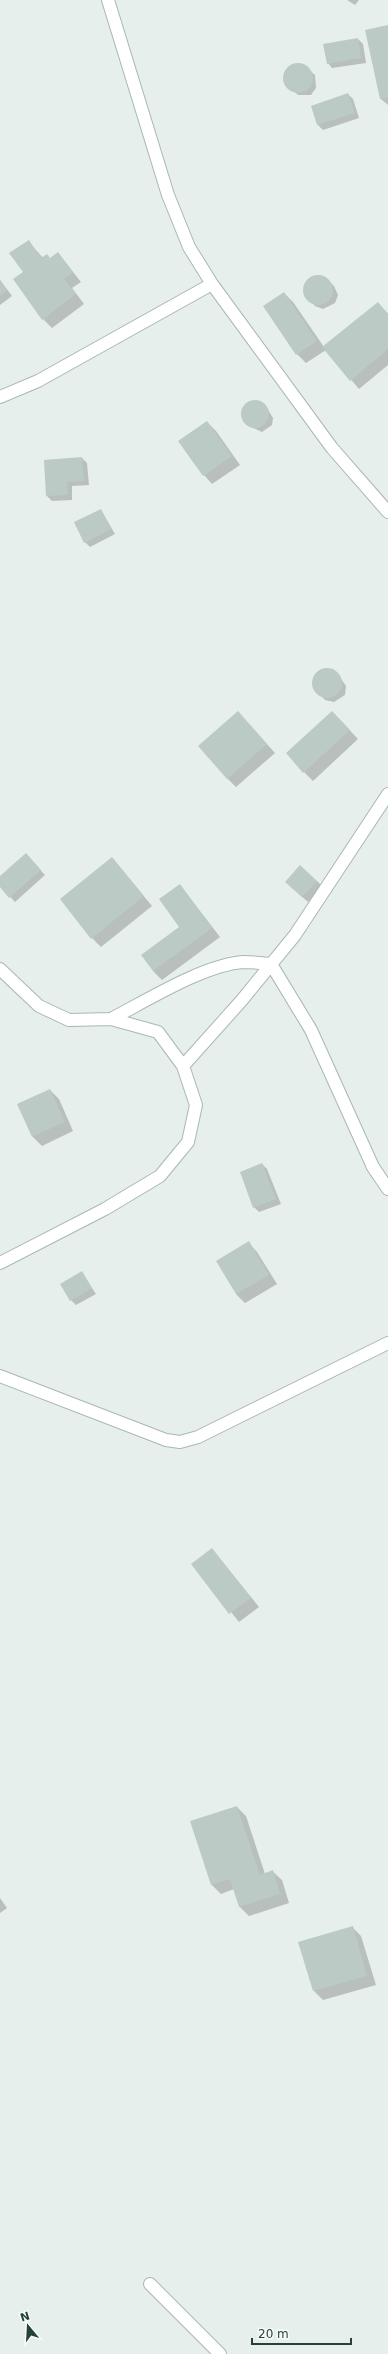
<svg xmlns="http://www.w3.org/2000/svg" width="388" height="2354" font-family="'DejaVu Sans',sans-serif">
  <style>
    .shadow { fill: #0003 }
    .building { fill: #bbcac4 }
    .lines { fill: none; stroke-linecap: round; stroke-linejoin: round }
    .minor-casing { stroke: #a8b8b2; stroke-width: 14 }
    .minor { stroke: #fff; stroke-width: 12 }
  </style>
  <rect width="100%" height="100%" fill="#e6efeb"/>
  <path class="shadow" d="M347,0h12l-4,5z
    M388,26v79l-7,-6z
    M358,39l5,5 3,19 -34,5 -4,-5z
    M294,65h9l12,10 1,13 -5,7h-13l-12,-12 -1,-8z
    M348,94l5,5 6,19 -36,12 -5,-5 -6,-19z
    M28,241l15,17 7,1 8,-6 23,29 -9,6 12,16 -32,24 -9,-9 -28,-40 9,-7z
    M317,276l12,5 5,5 4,9 -3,8 -12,6 -8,-3 -10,-13 1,-9z
    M0,280l12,16 -12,9z
    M284,293l9,9 31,45 54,-44 10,11v51l-29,24 -33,-39 -20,13 -9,-9 -32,-48z
    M253,402l12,3 8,13 -1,7 -10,7 -11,-5 -6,-5 -3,-8 3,-8z
    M207,422l9,9 24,34 -28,19 -8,-9z
    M82,458l5,5 2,22 -17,1v14l-20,1 -5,-5z
    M101,510l14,24 -25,13 -5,-5z
    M329,669l8,4 9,13 -1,9 -11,7 -9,-2 -12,-13 4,-13z
    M246,721l29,32 -39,34 -9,-9z
    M341,721l17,18 -45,42 -9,-9z
    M112,858l40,48 -51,41 -9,-9z
    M30,859l15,16 -30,27 -15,-16v-9z
    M317,881l5,5 -14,16 -17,-15z
    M180,885l40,52 -58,43 -9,-9 27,-43z
    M50,1090l9,9 14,32 -31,15 -9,-9 -15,-33z
    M262,1164l5,5 14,35 -22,8 -5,-5z
    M249,1243l8,9 20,32 -32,19 -9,-9z
    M82,1273l14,21 -20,11 -5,-5z
    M212,1549l47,58 -20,15 -46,-58z
    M237,1807l9,9 19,58 8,-2 9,8 7,23 -40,13 -9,-9 -6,-18 -13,5 -9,-9 -21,-63z
    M0,1898l7,10 -7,5z
    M352,1927l9,9 15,49 -53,15 -9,-9z"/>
  <path class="building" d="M388,25v73l-8,1 -15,-69z
    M358,38l3,20 -34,6 -4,-20z
    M283 78a15 15 0 1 1 30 0a15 15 0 1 1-30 0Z
    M348,93l7,20 -38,12 -6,-19z
    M29,240l12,18 6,-4 3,4 8,-6 15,20 -9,7 12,15 -34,26 -29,-41 10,-7 -14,-19z
    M303 290a15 15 0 1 1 30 0a15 15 0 1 1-30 0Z
    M0,280l7,11 -7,5z
    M284,292l33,49 -21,14 -33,-49z
    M378,302l10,12v35l-38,32 -28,-34z
    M241 414a14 14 0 1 1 28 0a14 14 0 1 1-28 0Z
    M207,421l25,35 -29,20 -25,-35z
    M82,457l2,24 -17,1 1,13 -22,1 -2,-36z
    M101,509l10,20 -27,14 -10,-21z
    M312 683a15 15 0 1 1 30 0a15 15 0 1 1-30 0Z
    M238,711l29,33 -40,35 -29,-33z
    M332,711l18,19 -47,43 -17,-20z
    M26,853l15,17 -32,28 -9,-11v-11z
    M112,857l32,39 -53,43 -31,-40z
    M300,865l17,16 -15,16 -17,-15z
    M180,884l32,44 -59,43 -12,-16 38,-28 -20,-28z
    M50,1089l15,33 -33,15 -15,-33z
    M262,1163l14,36 -23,9 -13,-36z
    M249,1241l20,34 -33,19 -20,-33z
    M82,1271l10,17 -22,13 -10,-17z
    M212,1548l39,50 -22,16 -38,-50z
    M237,1806l23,69 13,-5 7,24 -41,13 -9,-28 -19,6 -21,-64z
    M353,1926l14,50 -54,15 -15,-49z"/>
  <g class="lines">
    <g class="minor-casing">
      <path id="minor" d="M108,0l60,195 21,52 23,37 120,164 56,64
        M0,397l38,-16 174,-97
        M0,969l39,37 30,14 42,-1 47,13 25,34 13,39 -8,37 -28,34 -55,33 -105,54
        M111,1019c35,-18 94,-55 133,-57 9,0 18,1 27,2l40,66 62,137 15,22
        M183,1066l59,-66 53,-65 93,-141
        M0,1376l166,64 14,2 18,-5 190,-94
        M150,2284l70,70"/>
    </g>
    <use href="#minor" class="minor"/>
  </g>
  <g transform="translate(28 2326) rotate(342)" stroke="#f7fbf9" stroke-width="3" paint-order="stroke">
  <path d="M0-3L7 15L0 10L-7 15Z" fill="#24423a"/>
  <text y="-6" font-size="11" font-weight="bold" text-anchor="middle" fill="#24423a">N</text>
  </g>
  <path d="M252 2338v6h99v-6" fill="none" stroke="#24423a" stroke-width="2"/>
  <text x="258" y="2338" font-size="12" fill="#24423a" stroke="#f7fbf9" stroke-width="3" paint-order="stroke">20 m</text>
</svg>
